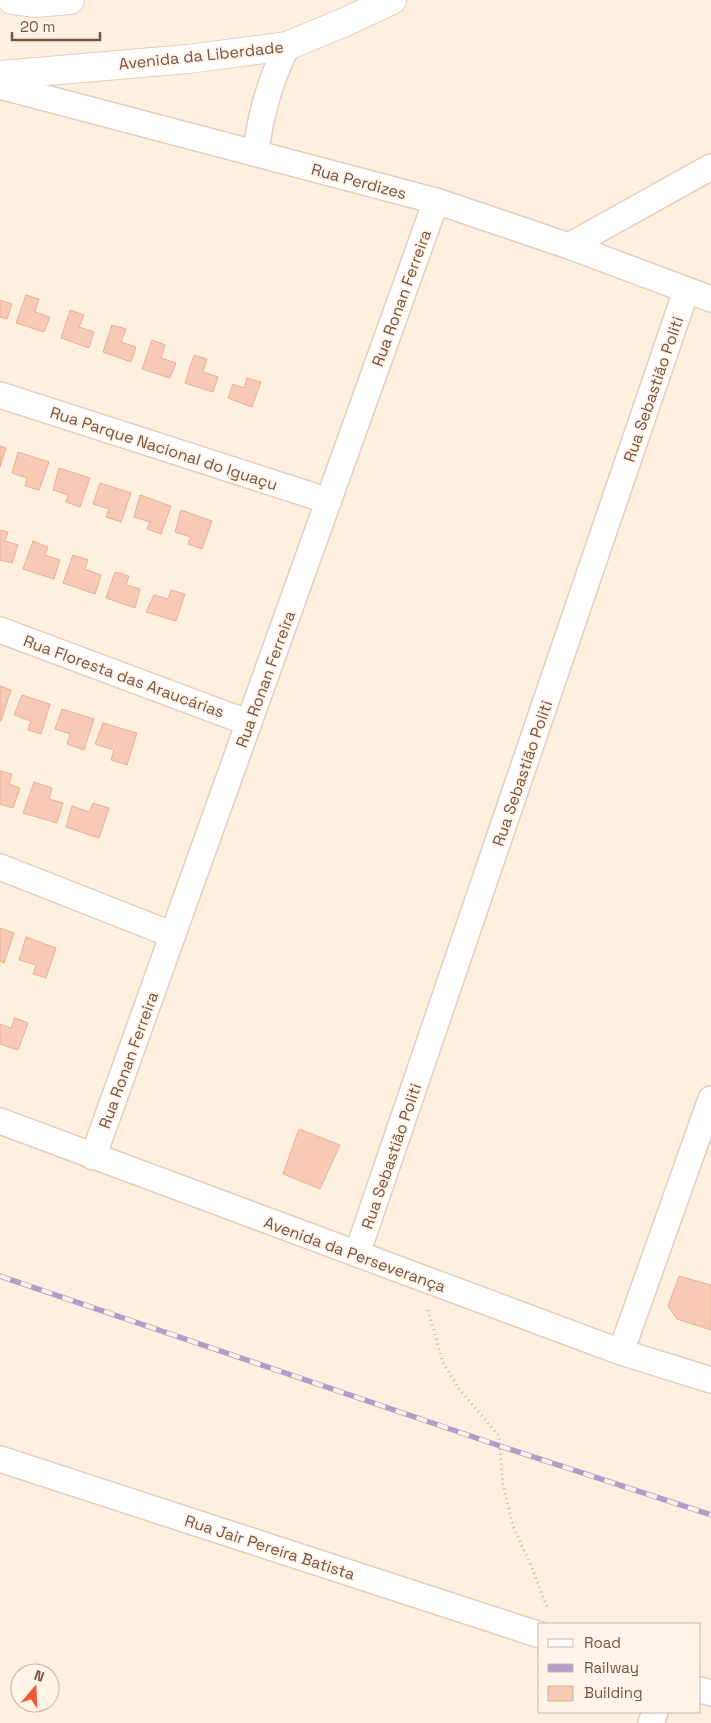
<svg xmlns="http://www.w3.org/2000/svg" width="711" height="1723" font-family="'Space Grotesk',sans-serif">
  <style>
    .building { fill: #f6cab4; stroke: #eaaf93 }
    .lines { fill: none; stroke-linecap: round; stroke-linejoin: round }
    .minor-casing { stroke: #e5cdbd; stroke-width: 28 }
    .tertiary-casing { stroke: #e5cdbd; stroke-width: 30 }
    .path { stroke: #dbae97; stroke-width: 3; stroke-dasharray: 1 4; stroke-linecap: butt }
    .minor { stroke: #fff; stroke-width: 25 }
    .tertiary { stroke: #fff; stroke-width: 28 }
    .rail-casing { stroke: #b29dc8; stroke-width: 5.5 }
    .rail { stroke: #fff4e7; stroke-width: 4; stroke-dasharray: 11; stroke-linecap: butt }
    .labels { text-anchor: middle; stroke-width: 4; stroke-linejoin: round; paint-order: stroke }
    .street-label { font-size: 16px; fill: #775344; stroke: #fff4e7 }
  </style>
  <rect width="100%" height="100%" fill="#fef0df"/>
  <path class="building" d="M26,295l13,4 -4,13 15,5 -6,15 -28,-9z
    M0,300l12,4 -5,15 -7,-2z
    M70,310l14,5 -5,12 15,5 -5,16 -28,-10z
    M112,325l14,4 -5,13 15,5 -5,15 -28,-10z
    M152,340l13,5 -4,13 15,5 -6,15 -28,-9z
    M194,355l13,4 -4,13 15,5 -5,15 -28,-9z
    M247,378l14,4 -9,25 -24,-9 5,-14 11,4z
    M0,446l6,2 -6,19z
    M18,452l31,10 -10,28 -14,-4 2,-8 -15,-5z
    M59,468l31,10 -10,29 -14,-5 2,-7 -15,-5z
    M100,483l31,10 -10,29 -15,-5 3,-8 -16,-5z
    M140,495l31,11 -10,28 -14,-5 3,-7 -16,-5z
    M181,510l31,11 -10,28 -14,-5 3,-7 -16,-5z
    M0,530l8,2 -3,9 13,4 -6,18 -12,-3z
    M33,541l15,6 -3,8 15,5 -6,19 -31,-10z
    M73,555l15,5 -3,9 16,6 -6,19 -32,-11z
    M115,572l14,4 -3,9 14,4 -5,19 -29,-10z
    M171,590l14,4 -9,27 -30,-9 8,-17 14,4z
    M0,686l11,4 -10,31h-1z
    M22,695l28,9 -9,30 -13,-4 3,-9 -17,-6z
    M62,709l32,10 -10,31 -17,-6 3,-10 -15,-5z
    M103,723l34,10 -10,32 -16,-5 3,-10 -19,-6z
    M0,771l12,3 -3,10 11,4 -7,20 -13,-4z
    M34,782l18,6 -3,11 14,4 -6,20 -34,-10z
    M93,803l16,5 -10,30 -33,-11 6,-21 17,6z
    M0,928l14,5 -10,30 -4,-2z
    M26,937l30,11 -10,30 -13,-4 3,-9 -17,-5z
    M15,1018l13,5 -10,27 -18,-6v-20l11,4z
    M299,1129l41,16 -20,44 -37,-15z
    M679,1276l32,9v45l-34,-11 -9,-13z"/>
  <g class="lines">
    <g class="minor-casing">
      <path id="minor" d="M0,86l436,115 133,45 142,53
        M256,153c4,-39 14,-72 31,-107
        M569,246l142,-79
        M0,395l329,106
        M0,630l249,93
        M0,867l173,68
        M0,1121l621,231 90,28
        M93,1157l343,-956
        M357,1254l329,-963
        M621,1352l90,-253
        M0,1459l540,176
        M700,1690l11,3
        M651,1723l4,-11"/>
    </g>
    <g class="tertiary-casing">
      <path id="tertiary" d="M12,0l22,3 36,-3
        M0,75l188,-16 99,-13 58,-24 47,-22"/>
    </g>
    <path class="path" d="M428,1310l15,53 17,27 39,46 4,49 10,41 20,44 11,30 4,8"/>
    <use href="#minor" class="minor"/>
    <use href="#tertiary" class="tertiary"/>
    <g class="rail-casing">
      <path id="rail" d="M0,1276l500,170 211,69"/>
    </g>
    <use href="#rail" class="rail"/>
  </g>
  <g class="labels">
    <g class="street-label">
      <text transform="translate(201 55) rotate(-6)" y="6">Avenida da Liberdade</text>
      <text transform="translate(359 181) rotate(15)" y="6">Rua Perdizes</text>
      <text transform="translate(401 298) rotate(-70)" y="6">Rua Ronan Ferreira</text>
      <text transform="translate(653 389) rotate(-71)" y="6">Rua Sebastião Politi</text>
      <text transform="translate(164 448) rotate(18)" y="6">Rua Parque Nacional do Iguaçu</text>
      <text transform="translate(124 676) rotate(20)" y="6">Rua Floresta das Araucárias</text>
      <text transform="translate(265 679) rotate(-70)" y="6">Rua Ronan Ferreira</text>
      <text transform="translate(522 773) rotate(-71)" y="6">Rua Sebastião Politi</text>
      <text transform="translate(128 1060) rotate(-70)" y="6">Rua Ronan Ferreira</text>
      <text transform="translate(391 1156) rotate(-71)" y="6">Rua Sebastião Politi</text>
      <text transform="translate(355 1254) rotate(20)" y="6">Avenida da Perseverança</text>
      <text transform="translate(270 1547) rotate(18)" y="6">Rua Jair Pereira Batista</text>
    </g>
  </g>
  <rect x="538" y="1623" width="162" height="90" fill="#fff4e7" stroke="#c9b4a6"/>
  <rect x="548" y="1639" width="25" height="8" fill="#ffffff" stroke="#c9b4a6"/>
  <text x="584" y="1648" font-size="15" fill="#775344">Road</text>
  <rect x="548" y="1664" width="25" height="8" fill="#b29dc8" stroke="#c9b4a6"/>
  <text x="584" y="1673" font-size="15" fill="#775344">Railway</text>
  <rect x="548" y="1686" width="25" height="15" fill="#f6cab4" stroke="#c9b4a6"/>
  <text x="584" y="1698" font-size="15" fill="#775344">Building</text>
  <g transform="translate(35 1688) rotate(19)"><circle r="24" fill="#fff4e7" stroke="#c9b4a6"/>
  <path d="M0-4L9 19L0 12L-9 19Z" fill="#f55737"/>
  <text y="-8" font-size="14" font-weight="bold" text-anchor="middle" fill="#775344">N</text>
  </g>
  <path d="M12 32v8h88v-8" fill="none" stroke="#775344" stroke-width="2.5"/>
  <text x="20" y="32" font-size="15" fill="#775344" stroke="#fff4e7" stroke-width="4" paint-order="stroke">20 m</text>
</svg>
